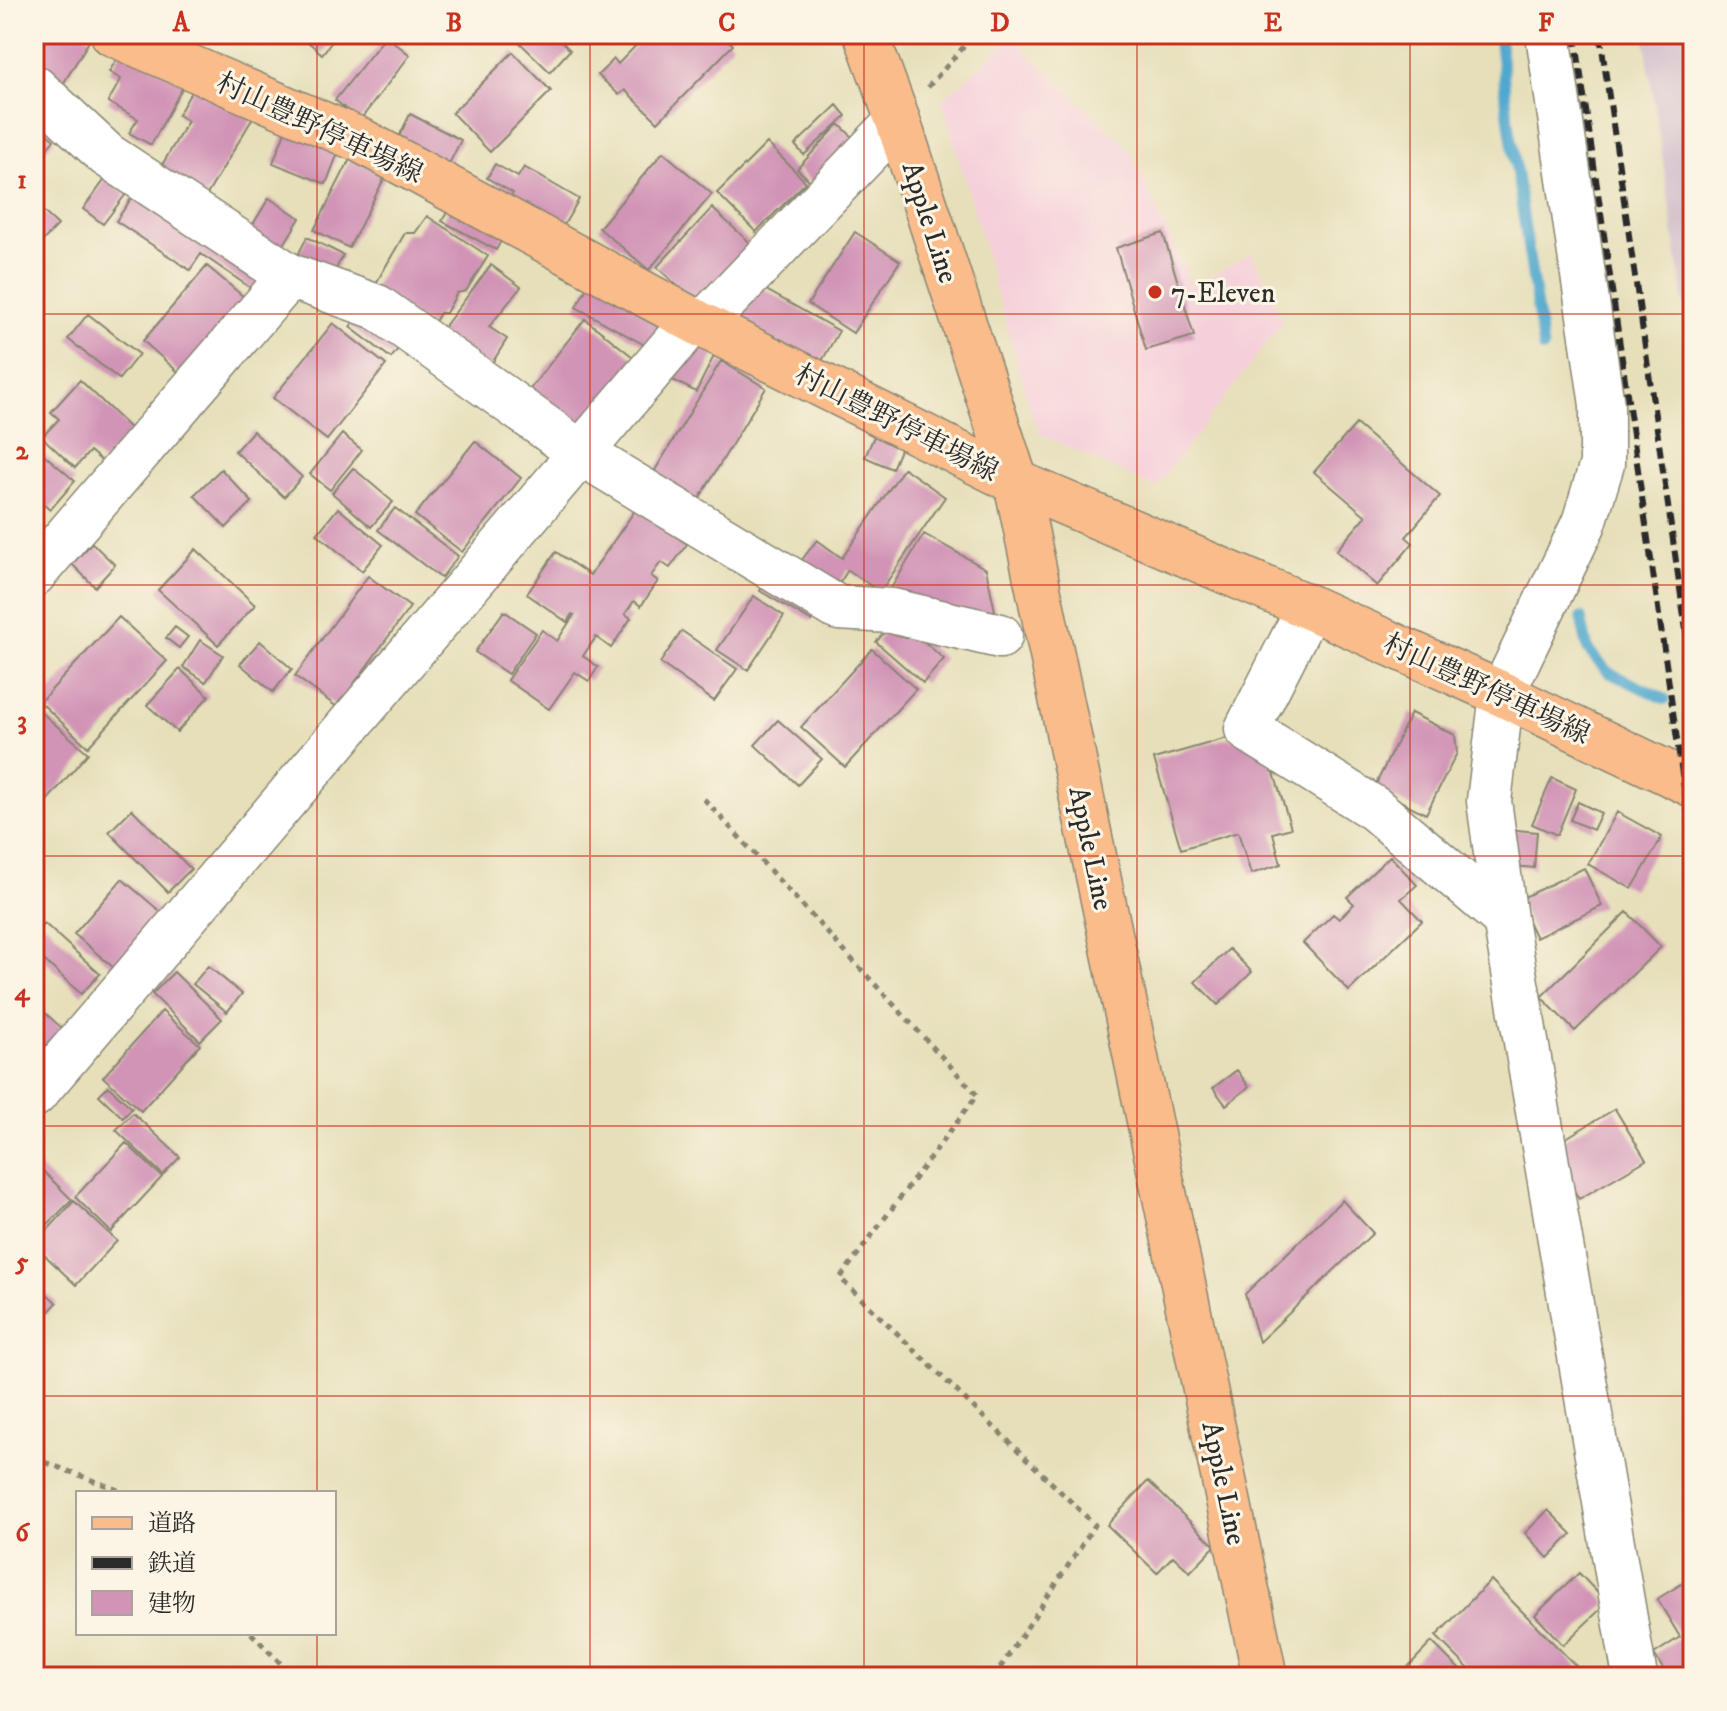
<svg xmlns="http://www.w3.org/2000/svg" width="1727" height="1711" font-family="'IM FELL DW Pica','Noto Serif JP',serif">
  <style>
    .built { fill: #f5cfda }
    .industrial { fill: #d1bdcb }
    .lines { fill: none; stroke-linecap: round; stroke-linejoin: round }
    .stream { stroke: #51a8ce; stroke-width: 11 }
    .building { fill: #d194b6 }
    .minor-casing { stroke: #888572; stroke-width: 47 }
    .major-casing { stroke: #888572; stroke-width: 47 }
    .highway-casing { stroke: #888572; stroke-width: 47 }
    .path { stroke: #888572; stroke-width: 5; stroke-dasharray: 6 6; stroke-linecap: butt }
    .minor { stroke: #fff; stroke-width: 44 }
    .major { stroke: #f9bc8a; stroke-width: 44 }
    .highway { stroke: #f9bc8a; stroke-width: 44 }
    .rail { stroke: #2b2b2b; stroke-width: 6; stroke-dasharray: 12 6; stroke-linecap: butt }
    .grid { fill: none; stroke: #c8321e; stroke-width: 2; stroke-opacity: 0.55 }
    .poi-dot { fill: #c8321e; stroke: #fcf5e5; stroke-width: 3 }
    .labels { text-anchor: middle; stroke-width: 6; stroke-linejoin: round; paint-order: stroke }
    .street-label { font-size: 28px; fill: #2b2b2b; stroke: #fcf5e5 }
    .poi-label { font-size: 28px; fill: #2b2b2b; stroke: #fcf5e5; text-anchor: start }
    .neatline { fill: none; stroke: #c8321e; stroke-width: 3 }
    .grid-label { font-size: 26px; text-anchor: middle; font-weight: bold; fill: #c8321e }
  </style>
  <rect width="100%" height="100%" fill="#fcf5e5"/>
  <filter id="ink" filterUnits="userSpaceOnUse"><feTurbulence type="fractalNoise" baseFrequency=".0125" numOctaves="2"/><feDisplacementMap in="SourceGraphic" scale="16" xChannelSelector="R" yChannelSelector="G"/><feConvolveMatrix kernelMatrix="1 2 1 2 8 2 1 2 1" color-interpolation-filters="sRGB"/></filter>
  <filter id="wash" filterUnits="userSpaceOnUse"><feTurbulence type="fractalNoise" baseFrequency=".006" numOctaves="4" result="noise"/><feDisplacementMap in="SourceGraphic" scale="32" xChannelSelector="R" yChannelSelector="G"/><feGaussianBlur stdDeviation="1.8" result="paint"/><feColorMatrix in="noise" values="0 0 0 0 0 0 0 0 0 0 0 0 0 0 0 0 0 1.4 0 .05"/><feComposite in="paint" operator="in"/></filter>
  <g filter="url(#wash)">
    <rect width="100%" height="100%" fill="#e6dfba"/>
    <path class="built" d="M1012,38L1129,149L1192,286L1252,253L1283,322L1155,488L1042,435L1033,419L942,100Z"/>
    <path class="industrial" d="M1644,34H1693V363Z"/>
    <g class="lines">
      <path class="stream" d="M1499,34L1507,109L1543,348
        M1581,618L1588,650L1608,672L1665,699"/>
    </g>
    <g id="blocks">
      <path class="building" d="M40,34H84L91,38L60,89L34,73V43Z
        M299,34H338L322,54Z
        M520,34H554L570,50L550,72L516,39Z
        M647,34H732L727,39L733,45L658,122L625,90L619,95L598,75L614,59L618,64Z
        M386,36L410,55L360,120L335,100Z
        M123,48L185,83L151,145L129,133L138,119L108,102L121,79L109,72Z
        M513,52L551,91L490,152L452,113Z
        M197,82L254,116L205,198L159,170L188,121L178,115Z
        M34,102L50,115L40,128L54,140L34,165Z
        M837,105L846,116L804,155L795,145Z
        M410,114L461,140L446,170L395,145Z
        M839,124L861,145L819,189L797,169Z
        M286,129L339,150L326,184L273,163Z
        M767,143L806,182L756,232L717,193Z
        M663,152L712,194L649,270L599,228Z
        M351,157L386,175L349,248L314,230Z
        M495,164L518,177L524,167L579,199L561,230L508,200L513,193L487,178Z
        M106,178L126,194L103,224L83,209Z
        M135,193L266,280L258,293L201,254L190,270L116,221Z
        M269,198L300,218L280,251L249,231Z
        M453,202L507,230L496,250L442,221Z
        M34,203L58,225L34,250Z
        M712,208L758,250L703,310L657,267Z
        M427,216L488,256L466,291L457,293L446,313H440L432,327L371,292L405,233H415Z
        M855,232L900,261L853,333L808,304Z
        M1163,233L1194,336L1146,350L1116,248Z
        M307,237L343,255L330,281L294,263Z
        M491,265L521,287L489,327L507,339L487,371L436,338Z
        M207,266L250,302L185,378L143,341Z
        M593,277L667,317L650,348L576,307Z
        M750,281L839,331L818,368L729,319Z
        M362,310L404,341L391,358L350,327Z
        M88,314L139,354L119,379L68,339Z
        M585,319L638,361L579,436L526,394Z
        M333,323L386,365L327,440L273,398Z
        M689,340L715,354L696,392L669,378Z
        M721,361L766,388L696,504L651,477Z
        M80,380L132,430L103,462L90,451L75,468L42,437L59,419L51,412Z
        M1356,424L1440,496L1406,537L1413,543L1377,586L1336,551L1366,516L1314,472Z
        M253,431L302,477L284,497L235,451Z
        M342,434L362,450L330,490L310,474Z
        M875,434L902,445L892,469L865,457Z
        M475,441L521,478L462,552L415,515Z
        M34,446L75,481L50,510L34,496Z
        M353,468L393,502L371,527L332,493Z
        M904,468L945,497L880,592L848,570L837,587L801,561L817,540L842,558Z
        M221,469L252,502L226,528L194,495Z
        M338,508L383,545L362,571L317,534Z
        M395,508L458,556L441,578L378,530Z
        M636,509L687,544L670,568L661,562L651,576L658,581L641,606L634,601L625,614L631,618L611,648L596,637L583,656L598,667L589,681L575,672L549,709L507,680L542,630L557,641L574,615L572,614L567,622L527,594L556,552L590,575Z
        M924,534L986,569L997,620L882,603Z
        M92,543L115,565L95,587L72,564Z
        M196,549L255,605L218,645L158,590Z
        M770,573L821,603L811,621L760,591Z
        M368,576L410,607L337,707L295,676Z
        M754,596L784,616L748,670L717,650Z
        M504,611L536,633L508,674L475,652Z
        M119,617L167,661L88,747L40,702Z
        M897,618L944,659L923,683L876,642Z
        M175,627L188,637L179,648L166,638Z
        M682,631L737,669L714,701L660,663Z
        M200,640L223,655L206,682L183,667Z
        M260,641L292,669L273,692L240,664Z
        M872,649L916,689L845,767L801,727Z
        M180,669L209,696L177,732L147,705Z
        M34,706L88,753L34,816Z
        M1411,713L1455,735L1457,753L1426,814L1374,788Z
        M778,720L822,759L798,785L755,745Z
        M1227,738L1235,739L1269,757L1291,828L1273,833L1281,864L1251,874L1238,832L1181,849L1154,759Z
        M1552,778L1576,789L1557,835L1532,824Z
        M1578,802L1601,813L1593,830L1570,820Z
        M132,809L191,869L168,892L109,832Z
        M1617,812L1662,837L1632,889L1588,864Z
        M1507,829L1537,832L1534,868L1504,865Z
        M1390,856L1417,885L1401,899L1422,921L1349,991L1303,943L1333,914L1339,919L1354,904L1347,897Z
        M1584,868L1602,906L1536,938L1518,900Z
        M122,879L168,918L120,973L74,934Z
        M1627,912L1661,947L1575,1031L1541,997Z
        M44,923L100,974L81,994L34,951V935Z
        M1229,949L1252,972L1218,1005L1195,982Z
        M208,966L242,994L227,1012L193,984Z
        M174,972L222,1019L200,1041L152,994Z
        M34,1003L64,1030L34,1064Z
        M162,1011L200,1045L141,1111L103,1077Z
        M1237,1070L1249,1087L1226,1105L1213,1088Z
        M108,1086L132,1108L123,1118L99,1095Z
        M1615,1109L1646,1160L1579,1199L1549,1148Z
        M133,1113L180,1157L163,1175L116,1130Z
        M126,1143L162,1177L111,1232L75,1197Z
        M34,1162L72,1200L34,1238Z
        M1342,1200L1373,1233L1259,1342L1245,1294Z
        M74,1201L117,1241L76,1285L34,1245Z
        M34,1282L57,1303L34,1327Z
        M1148,1481L1215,1546L1190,1572L1173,1556L1157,1573L1107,1525Z
        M1548,1510L1572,1534L1548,1558L1525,1533Z
        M1579,1573L1607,1603L1563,1645L1535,1615Z
        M1693,1577V1677H1668L1654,1654L1680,1637L1657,1599Z
        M1491,1580L1578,1668L1569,1677H1477L1436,1636Z
        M1432,1642L1467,1677H1398Z"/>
    </g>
  </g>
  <g filter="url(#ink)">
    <use href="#blocks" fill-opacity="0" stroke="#888572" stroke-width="2"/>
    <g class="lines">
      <defs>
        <path id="minor" d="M1548,34L1602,405V464L1584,523L1502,694L1489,801L1505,919L1635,1677
          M34,87L107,155L290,276L377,307L581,453L838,608L892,611L1000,636
          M702,325L898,121
          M34,574L290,276
          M1309,607L1247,729L1375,809L1505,919
          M34,1095L694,320"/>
        <path id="major" d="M113,34L360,140L702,325L1016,482L1309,607L1502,694L1693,785"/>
        <path id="highway" d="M866,34L898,121L1016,482L1265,1677"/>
      </defs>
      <use href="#minor" class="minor-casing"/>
      <use href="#major" class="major-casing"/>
      <use href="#highway" class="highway-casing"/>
      <path class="path" d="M928,87L975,34
        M704,799L977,1095L840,1278L1095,1525L994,1677
        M34,1458L126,1493
        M251,1633L294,1677"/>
      <use href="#minor" class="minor"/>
      <use href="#major" class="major"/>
      <use href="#highway" class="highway"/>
      <path class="rail" d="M1575,34L1693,850
        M1600,34L1693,679"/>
    </g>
  </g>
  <path class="grid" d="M317,34V1493M590,34V1677M864,34V1677M1137,34V1677M1410,34V1677M34,314H1693M34,585H1693M34,856H1693M34,1126H1693M34,1396H1693M317,1633V1677"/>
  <circle class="poi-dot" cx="1155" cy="292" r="8"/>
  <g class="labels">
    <g class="street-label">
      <text transform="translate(320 127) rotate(25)" y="10">村山豊野停車場線</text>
      <text transform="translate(931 222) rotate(72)" y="10">Apple Line</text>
      <text transform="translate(897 422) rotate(27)" y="10">村山豊野停車場線</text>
      <text transform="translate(1487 688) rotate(25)" y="10">村山豊野停車場線</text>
      <text transform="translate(1092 848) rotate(78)" y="10">Apple Line</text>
      <text transform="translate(1225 1483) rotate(78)" y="10">Apple Line</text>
    </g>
    <g class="poi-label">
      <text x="1171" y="302">7-Eleven</text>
    </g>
  </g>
  <rect width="1727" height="1711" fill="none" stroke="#fcf5e5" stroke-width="88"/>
  <rect x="76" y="1491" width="260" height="144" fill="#fcf5e5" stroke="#a8a49b" stroke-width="2"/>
  <rect x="92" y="1517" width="40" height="12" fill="#f9bc8a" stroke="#a8a49b" stroke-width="2"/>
  <text x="148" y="1531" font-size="24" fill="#2b2b2b">道路</text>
  <rect x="92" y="1557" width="40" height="12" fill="#2b2b2b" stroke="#a8a49b" stroke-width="2"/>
  <text x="148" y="1571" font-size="24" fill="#2b2b2b">鉄道</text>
  <rect x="92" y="1591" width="40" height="24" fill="#d194b6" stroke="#a8a49b" stroke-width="2"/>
  <text x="148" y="1611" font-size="24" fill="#2b2b2b">建物</text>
  <rect x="44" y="44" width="1639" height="1623" class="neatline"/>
  <g class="grid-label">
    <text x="181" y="31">A</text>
    <text x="454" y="31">B</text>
    <text x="727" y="31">C</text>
    <text x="1000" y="31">D</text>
    <text x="1273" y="31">E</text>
    <text x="1546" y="31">F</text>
    <text x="22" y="188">1</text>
    <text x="22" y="459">2</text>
    <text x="22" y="729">3</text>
    <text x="22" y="1000">4</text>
    <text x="22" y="1270">5</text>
    <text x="22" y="1541">6</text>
  </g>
</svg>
